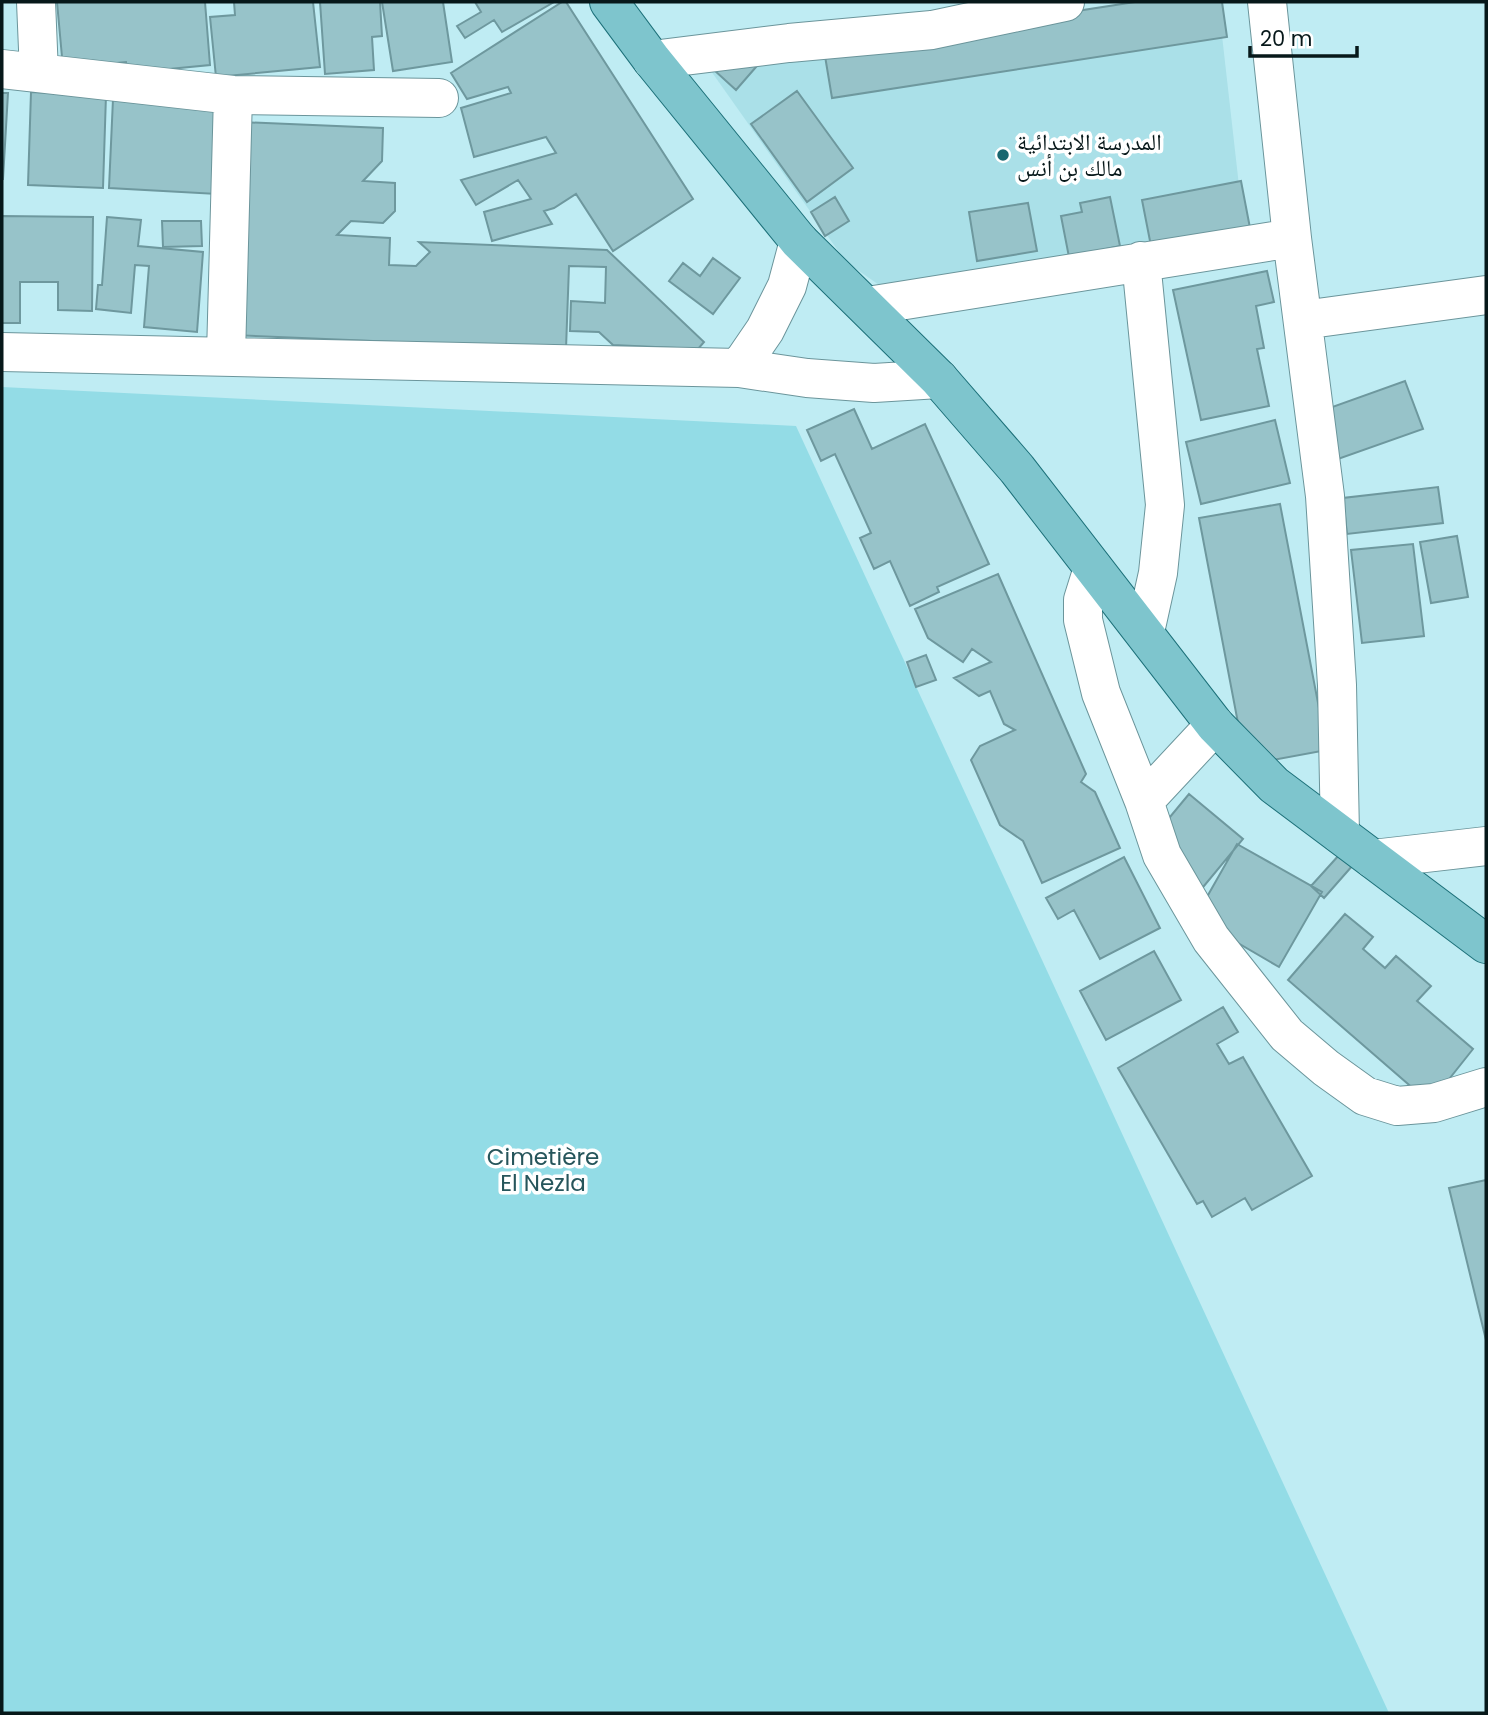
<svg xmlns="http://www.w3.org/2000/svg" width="1488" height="1715" font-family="Poppins,'Noto Naskh Arabic',sans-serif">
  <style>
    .built { fill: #aae0e8 }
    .green { fill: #93dce6 }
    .building { fill: #97c3c9; stroke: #6e989e; stroke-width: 2 }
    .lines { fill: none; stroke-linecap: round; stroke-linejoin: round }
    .minor-casing { stroke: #6b959b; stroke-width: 40 }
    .major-casing { stroke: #1c7079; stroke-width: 40 }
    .minor { stroke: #fff; stroke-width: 38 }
    .major { stroke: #7ec5cd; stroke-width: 38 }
    .poi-dot { fill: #19666f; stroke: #fff; stroke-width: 2.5 }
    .labels { text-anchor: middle; stroke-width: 7; stroke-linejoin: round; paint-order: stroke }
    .poi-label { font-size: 23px; fill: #07181a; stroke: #fff; text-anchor: start }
    .park-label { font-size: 23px; fill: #26555b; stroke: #fff }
  </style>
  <rect width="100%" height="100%" fill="#bfecf3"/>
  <path class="built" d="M1219,9L1245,239L885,289L846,262L711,71Z"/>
  <path class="green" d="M2,387L796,426L1389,1713H2Z"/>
  <path class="building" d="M57,2H205L210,65L128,73L126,62L63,68Z
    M234,2H313L320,67L216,77L210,17L235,15Z
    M320,2H380L382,36L372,37L374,70L325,74Z
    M382,2H443L452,62L393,71Z
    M475,2H554L502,32L494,20L465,38L457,26L481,12Z
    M562,2H566L693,199L613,251L576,194L554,208L544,211L552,224L492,241L484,212L531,199L518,180L476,205L461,180L556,153L546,137L474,157L461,108L511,93L508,87L467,99L451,73Z
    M1135,2H1222L1227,37L832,98L824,50Z
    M735,47L756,67L736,90L714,70Z
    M797,91L853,168L807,202L751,124Z
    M31,92L106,95L103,188L28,185Z
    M2,93H8L3,179H2Z
    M113,99L221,104L217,194L109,188Z
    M240,122L383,128L382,161L363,181L395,183V211L383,223L351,221L337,235L390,238L389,265L416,266L430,252L419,242L607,250L704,342L698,349L613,345L599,332L570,331L571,301L605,303L606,267L569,266L566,349L231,335Z
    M1241,181L1250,228L1151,246L1142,200Z
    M835,197L849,221L825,236L811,212Z
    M1110,197L1120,246L1069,257L1061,216L1082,212L1080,203Z
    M1028,203L1037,251L977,261L969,212Z
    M2,216L93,217L92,311L58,310V282H20V323H2Z
    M107,217L141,220L138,246L203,252L197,332L144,327L149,266L135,265L131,313L96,309L98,285H102Z
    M162,221H201L202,246L163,247Z
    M713,258L740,278L713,314L669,281L683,263L700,276Z
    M1267,271L1274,302L1256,306L1264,348L1257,349L1269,406L1201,420L1173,290Z
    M1405,381L1423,429L1338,459L1321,411Z
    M854,409L872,449L925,424L989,564L937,587L939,592L910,606L890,561L874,569L860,538L871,533L835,454L821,461L807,430Z
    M1275,420L1290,483L1201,504L1186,442Z
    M1438,487L1443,523L1347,534L1343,498Z
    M1280,504L1327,750L1246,765L1199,518Z
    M1457,536L1468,597L1431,603L1420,542Z
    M1413,544L1424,636L1362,643L1351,550Z
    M998,574L1086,774L1081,782L1095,792L1120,848L1042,883L1023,841L1000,825L971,760L980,746L1015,730L1004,724L990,691L979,696L954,678L991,662L972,649L963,662L928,638L915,609Z
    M926,655L936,680L916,687L907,662Z
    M1189,794L1243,839L1199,892L1145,847Z
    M1237,844L1322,892L1279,967L1195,918Z
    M1340,854L1353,865L1324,898L1311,886Z
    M1124,857L1160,928L1100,959L1074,910L1058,919L1046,898Z
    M1345,914L1373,937L1363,949L1385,968L1396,956L1431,986L1417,1001L1473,1049L1430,1103L1288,980Z
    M1154,951L1181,1000L1106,1040L1080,991Z
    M1223,1007L1238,1032L1217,1044L1229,1064L1243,1057L1312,1176L1252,1210L1245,1198L1212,1217L1203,1201L1197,1204L1118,1068Z
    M1486,1180V1340L1449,1188Z"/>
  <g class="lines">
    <defs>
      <path id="minor" d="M36,2L39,73
        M1267,2L1292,238L1325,496L1337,685L1340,834
        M652,60L789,43L932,30L1065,2
        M2,69L233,95L439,98
        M1141,261L1165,505L1158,573L1145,632
        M868,306L1292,238
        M1303,320L1486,295
        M2,352L739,368L807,378L874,383L939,379
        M226,355L233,95
        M739,368L765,330L787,286L799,241
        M1093,568L1083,600V620L1101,693L1144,801
        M1215,725L1144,801L1162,855L1211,939L1287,1035L1326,1068L1365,1096L1397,1106L1434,1103L1486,1087
        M1373,859L1486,846"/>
      <path id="major" d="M609,2L652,60L799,241L939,379L1017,469L1215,725L1274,785L1486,944"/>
    </defs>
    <use href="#minor" class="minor-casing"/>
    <use href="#major" class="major-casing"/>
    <use href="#minor" class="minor"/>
    <use href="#major" class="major"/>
  </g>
  <circle class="poi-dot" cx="1003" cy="155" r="7"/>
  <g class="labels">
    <g class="poi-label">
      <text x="1017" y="150">المدرسة الابتدائية<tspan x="1017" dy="26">مالك بن أنس</tspan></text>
    </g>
    <g class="park-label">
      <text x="543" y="1165">Cimetière<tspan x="543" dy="26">El Nezla</tspan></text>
    </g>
  </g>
  <rect width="1488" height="1715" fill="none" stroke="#07181a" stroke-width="7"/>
  <path d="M1250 46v10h107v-10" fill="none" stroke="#07181a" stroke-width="3.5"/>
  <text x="1260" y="46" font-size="21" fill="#07181a" stroke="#ffffff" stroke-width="5" paint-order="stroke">20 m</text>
</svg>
